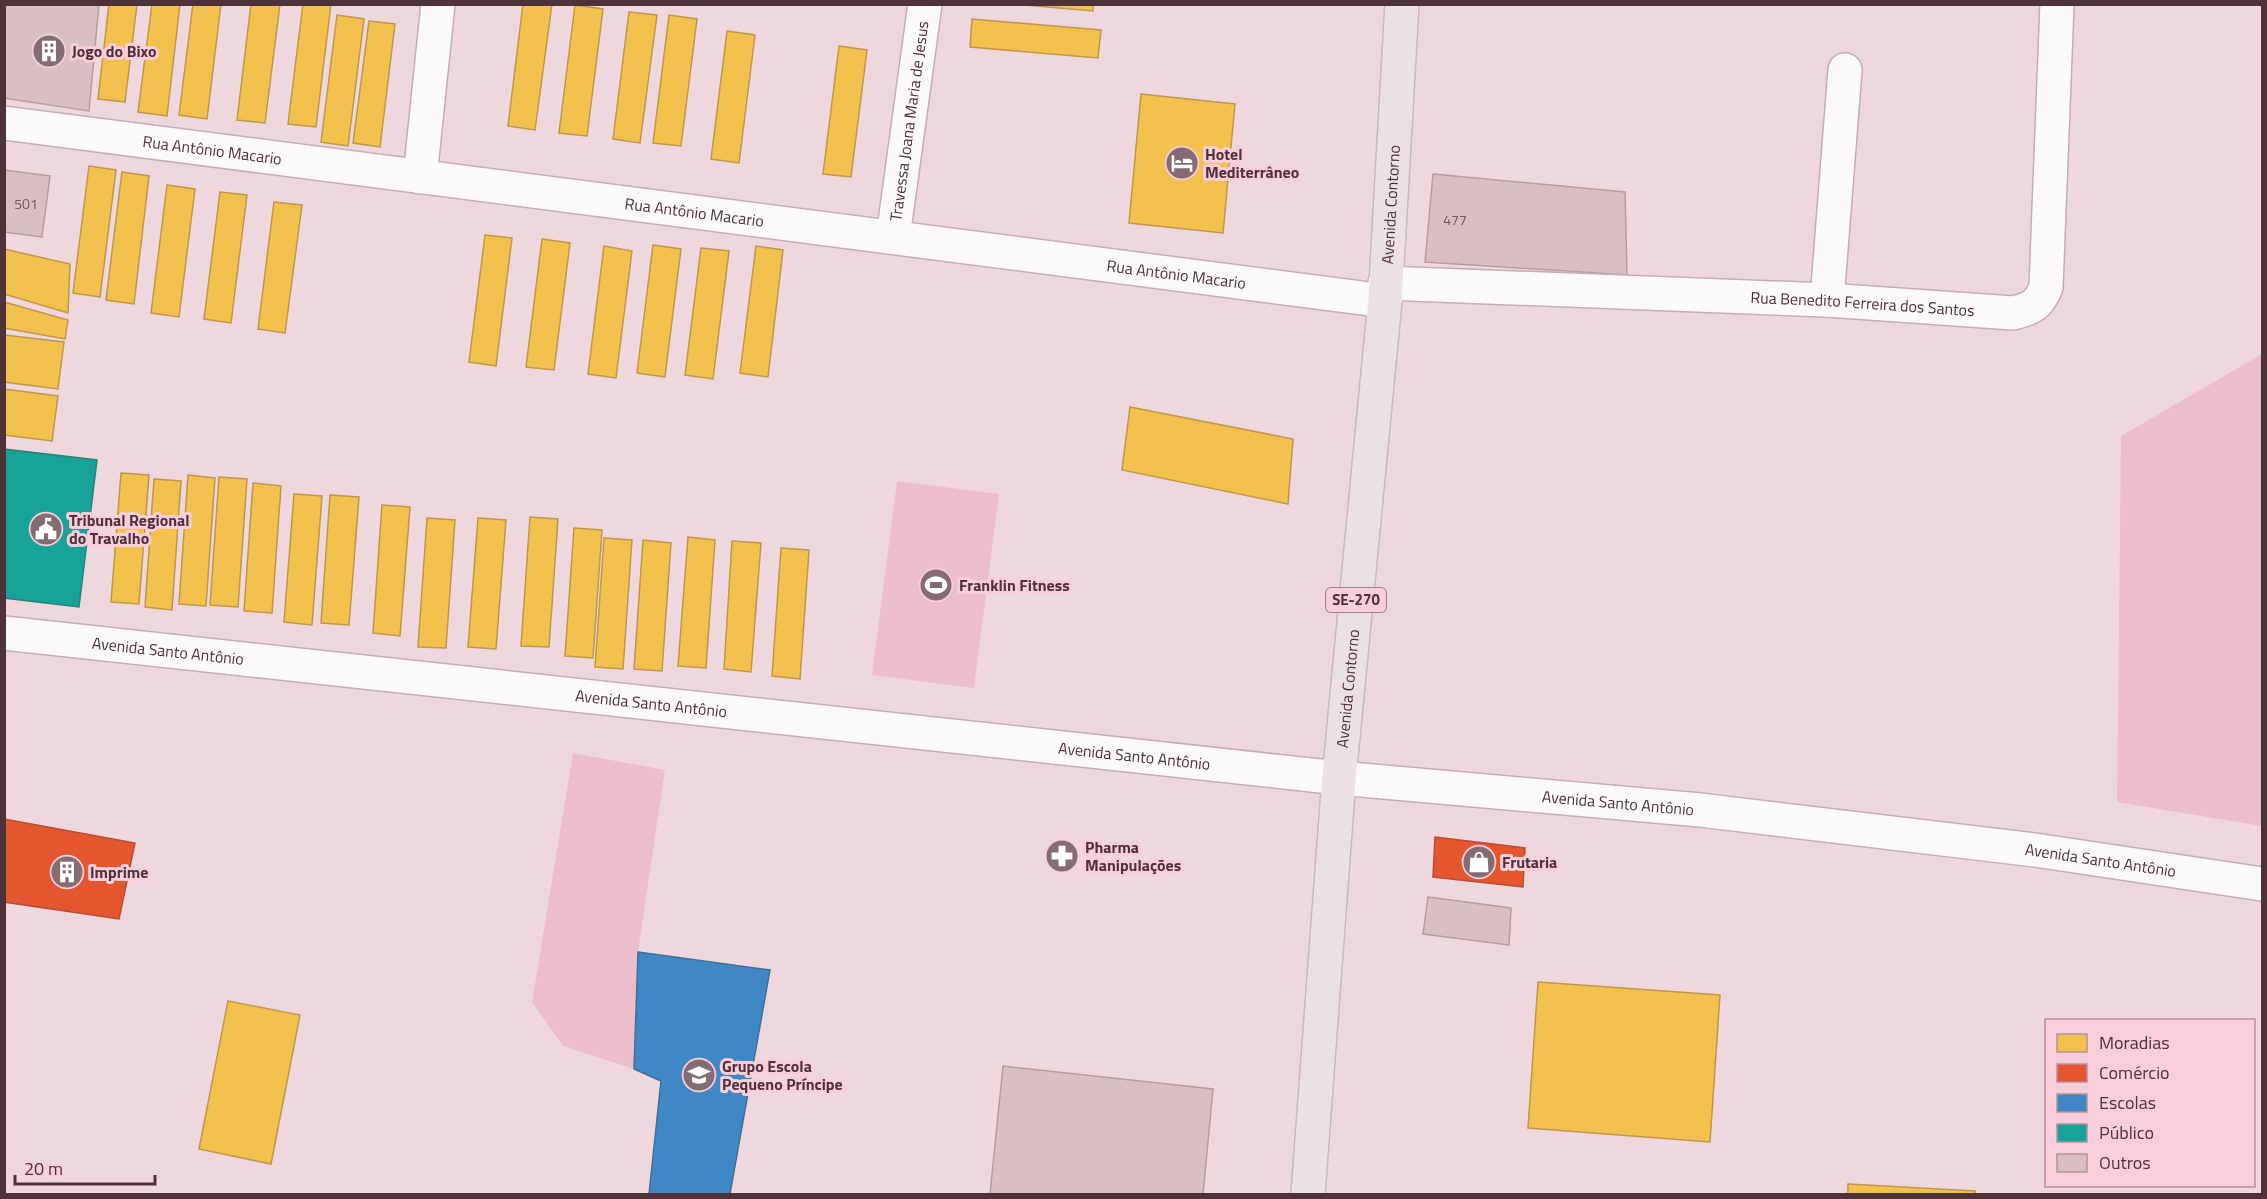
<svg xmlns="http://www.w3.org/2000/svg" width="2267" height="1199" font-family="'Titillium Web',sans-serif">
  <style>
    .green { fill: #ecbecc }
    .homes { fill: #f2c14e; stroke: #c09648; stroke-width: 1.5 }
    .shops { fill: #e4572e; stroke: #b74c32; stroke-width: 1.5 }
    .schools { fill: #3f88c5; stroke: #436e9b; stroke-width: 1.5 }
    .public { fill: #17a398; stroke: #27817c; stroke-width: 1.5 }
    .building { fill: #d8bfc2; stroke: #b49ea1; stroke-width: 1.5 }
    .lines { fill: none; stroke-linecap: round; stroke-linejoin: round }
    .minor-casing { stroke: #c4adb4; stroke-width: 36 }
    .primary-casing { stroke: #c7b9bd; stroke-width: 36 }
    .minor { stroke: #fcf9fa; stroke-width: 33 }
    .primary { stroke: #ebe0e3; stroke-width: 33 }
    .labels { text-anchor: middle; stroke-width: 6; stroke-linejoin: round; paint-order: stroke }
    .number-label { font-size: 14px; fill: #70555c }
    .shield { fill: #f8cedb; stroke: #80616a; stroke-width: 1.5 }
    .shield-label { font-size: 15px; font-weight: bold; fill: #4d323a }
    .poi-label { font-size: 16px; font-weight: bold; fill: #4d323a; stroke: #f8cedb; text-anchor: start }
    .street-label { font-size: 16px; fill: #4d323a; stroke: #f8cedb }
  </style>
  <rect width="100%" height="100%" fill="#eed8de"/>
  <path class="green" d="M2262,354V826L2117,802L2121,436Z
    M897,481L999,494L974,688L872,675Z
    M573,753L665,770L638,952L634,1069L563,1046L532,1002Z"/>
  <path class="homes" d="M109,4H137L125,102L98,99Z
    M152,4H180L167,116L138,112Z
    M193,4H221L207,119L179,115Z
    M251,4H280L265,123L237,120Z
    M303,4H331L316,127L288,124Z
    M523,4H552L535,130L508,126Z
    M1014,4H1093V11Z
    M575,5L603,9L587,136L559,133Z
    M629,12L657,15L640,143L613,139Z
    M337,15L364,19L348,146L321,142Z
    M669,15L697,19L681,146L653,143Z
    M972,19L1101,30L1098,58L970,47Z
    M369,21L395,24L380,147L353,143Z
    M727,31L755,35L739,163L711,159Z
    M839,46L867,50L851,177L823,174Z
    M1141,94L1235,104L1223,233L1129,223Z
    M89,166L116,170L100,297L73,293Z
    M122,172L149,176L134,304L106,300Z
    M167,185L195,189L179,317L151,313Z
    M220,192L247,195L231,323L204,319Z
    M274,202L302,205L285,333L258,329Z
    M485,235L512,238L496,366L469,362Z
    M542,239L570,243L554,370L526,367Z
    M653,245L681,249L665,377L637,373Z
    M604,246L632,251L616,378L588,374Z
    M756,246L783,250L768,377L740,373Z
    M701,248L729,251L713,379L685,375Z
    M4,249L70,264L68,313L4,294Z
    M4,302L68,320L65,339L4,328Z
    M4,335L64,342L58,389L4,382Z
    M4,389L58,396L52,441L4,435Z
    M1130,407L1293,439L1288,504L1122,470Z
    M121,473L149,475L139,604L111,602Z
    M188,475L215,478L206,606L179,604Z
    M219,477L247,479L238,607L210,605Z
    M154,479L181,481L172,610L145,607Z
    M253,483L281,486L272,613L244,611Z
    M294,494L322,496L312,625L284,622Z
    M330,495L359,497L349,625L321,623Z
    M382,505L410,507L400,636L373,633Z
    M530,517L558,519L549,647L521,646Z
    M427,518L455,520L446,648L418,647Z
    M478,518L506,520L496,649L468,647Z
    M574,528L602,530L593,658L565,656Z
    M688,537L715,540L706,668L678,666Z
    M604,538L632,540L623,669L595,667Z
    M643,540L671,543L662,671L634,669Z
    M732,541L761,543L751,672L724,669Z
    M781,548L809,550L800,679L772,676Z
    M1538,982L1720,995L1710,1142L1528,1128Z
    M228,1001L300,1015L271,1164L199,1149Z
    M1848,1184L1975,1191V1194H1848Z"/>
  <path class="shops" d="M4,819L135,843L119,919L4,902Z
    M1435,837L1525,848L1523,887L1433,877Z"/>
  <path class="schools" d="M638,952L770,970L730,1194H649L661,1081L634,1069Z"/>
  <path class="public" d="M4,449L97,460L79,607L4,598Z"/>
  <path class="building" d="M4,4H99L89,111L4,98Z
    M4,170L50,176L42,237L4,232Z
    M1433,174L1625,192L1627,275L1425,262Z
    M1428,897L1511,908L1509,945L1423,934Z
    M1003,1066L1213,1089L1203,1194H990Z"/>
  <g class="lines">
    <defs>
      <g id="minor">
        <path id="s1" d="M4,123L1385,301"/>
        <path d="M420,177L438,4"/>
        <path id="s2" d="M893,237L925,4"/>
        <path id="s3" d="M1385,283L1827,300L2013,313C2031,309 2039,305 2046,287L2057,4"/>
        <path d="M1827,300L1845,70"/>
        <path id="s4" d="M4,633L1339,778L1700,810L2035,850L2262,884"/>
      </g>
      <g id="primary">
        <path id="s5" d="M1308,1194L1339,778L1385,301L1402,4"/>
      </g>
    </defs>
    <use href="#minor" class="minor-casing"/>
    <use href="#primary" class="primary-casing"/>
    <use href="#minor" class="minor"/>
    <use href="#primary" class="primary"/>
  </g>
  <defs>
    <symbol id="building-disc" viewBox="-11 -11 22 22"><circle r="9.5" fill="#856c73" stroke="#f8cedb"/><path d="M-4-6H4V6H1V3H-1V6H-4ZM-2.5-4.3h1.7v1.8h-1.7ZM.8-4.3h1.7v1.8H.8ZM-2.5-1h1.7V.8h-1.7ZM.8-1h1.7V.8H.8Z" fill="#fff"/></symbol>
    <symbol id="hotel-disc" viewBox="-11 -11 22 22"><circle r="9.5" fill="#856c73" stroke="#f8cedb"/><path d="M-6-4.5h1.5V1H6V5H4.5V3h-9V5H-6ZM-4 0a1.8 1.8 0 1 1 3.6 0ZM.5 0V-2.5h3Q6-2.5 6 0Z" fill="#fff"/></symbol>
    <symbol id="civic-disc" viewBox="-11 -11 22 22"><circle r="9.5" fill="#856c73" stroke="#f8cedb"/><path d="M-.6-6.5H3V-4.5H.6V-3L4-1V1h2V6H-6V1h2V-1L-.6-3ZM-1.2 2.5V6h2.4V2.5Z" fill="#fff"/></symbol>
    <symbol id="stadium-disc" viewBox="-11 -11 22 22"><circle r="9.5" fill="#856c73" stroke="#f8cedb"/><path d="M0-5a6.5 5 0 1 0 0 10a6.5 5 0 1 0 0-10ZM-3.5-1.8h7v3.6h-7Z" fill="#fff"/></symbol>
    <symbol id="pharmacy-disc" viewBox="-11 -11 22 22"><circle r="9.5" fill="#856c73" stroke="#f8cedb"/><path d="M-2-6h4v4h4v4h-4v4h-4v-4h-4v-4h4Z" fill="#fff"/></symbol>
    <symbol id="shop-disc" viewBox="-11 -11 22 22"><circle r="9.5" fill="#856c73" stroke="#f8cedb"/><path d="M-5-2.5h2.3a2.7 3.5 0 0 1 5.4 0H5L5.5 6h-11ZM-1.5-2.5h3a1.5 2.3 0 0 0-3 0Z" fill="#fff"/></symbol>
    <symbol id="school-disc" viewBox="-11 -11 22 22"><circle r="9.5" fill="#856c73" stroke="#f8cedb"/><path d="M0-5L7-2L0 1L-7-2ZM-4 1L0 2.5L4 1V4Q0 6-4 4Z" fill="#fff"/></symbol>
  </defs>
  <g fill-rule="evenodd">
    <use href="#building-disc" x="30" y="32" width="38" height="38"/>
    <use href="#hotel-disc" x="1163" y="144" width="38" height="38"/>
    <use href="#civic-disc" x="27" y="510" width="38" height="38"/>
    <use href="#stadium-disc" x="917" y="566" width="38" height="38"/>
    <use href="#pharmacy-disc" x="1043" y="837" width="38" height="38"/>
    <use href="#shop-disc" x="1460" y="843" width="38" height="38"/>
    <use href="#building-disc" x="48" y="853" width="38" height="38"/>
    <use href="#school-disc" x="680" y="1056" width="38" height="38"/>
  </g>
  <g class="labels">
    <g class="number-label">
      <text x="26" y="209">501</text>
      <text x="1455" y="225">477</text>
    </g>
    <rect class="shield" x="1326" y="588" width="60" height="24" rx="4.5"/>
    <g class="shield-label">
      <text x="1356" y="605">SE-270</text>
    </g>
    <g class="poi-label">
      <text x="72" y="57">Jogo do Bixo</text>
      <text x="1205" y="160">Hotel<tspan x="1205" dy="18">Mediterrâneo</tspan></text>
      <text x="69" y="526">Tribunal Regional<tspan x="69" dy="18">do Travalho</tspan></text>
      <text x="959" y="591">Franklin Fitness</text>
      <text x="1085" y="853">Pharma<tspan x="1085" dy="18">Manipulações</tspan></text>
      <text x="1502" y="868">Frutaria</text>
      <text x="90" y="878">Imprime</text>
      <text x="722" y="1072">Grupo Escola<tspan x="722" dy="18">Pequeno Príncipe</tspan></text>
    </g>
    <g class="street-label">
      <text dy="6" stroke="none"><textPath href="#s2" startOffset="117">Travessa Joana Maria de Jesus</textPath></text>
      <text dy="6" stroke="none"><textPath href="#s1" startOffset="210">Rua Antônio Macario</textPath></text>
      <text dy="6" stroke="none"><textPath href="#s5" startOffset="993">Avenida Contorno</textPath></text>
      <text dy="6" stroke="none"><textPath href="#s1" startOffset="696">Rua Antônio Macario</textPath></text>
      <text dy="6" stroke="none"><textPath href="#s1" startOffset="1182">Rua Antônio Macario</textPath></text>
      <text dy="6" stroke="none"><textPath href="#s3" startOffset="478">Rua Benedito Ferreira dos Santos</textPath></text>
      <text dy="6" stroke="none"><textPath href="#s4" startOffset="165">Avenida Santo Antônio</textPath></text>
      <text dy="6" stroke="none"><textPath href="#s5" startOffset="507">Avenida Contorno</textPath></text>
      <text dy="6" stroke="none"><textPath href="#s4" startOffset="651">Avenida Santo Antônio</textPath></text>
      <text dy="6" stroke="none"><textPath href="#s4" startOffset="1137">Avenida Santo Antônio</textPath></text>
      <text dy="6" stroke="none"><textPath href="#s4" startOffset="1623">Avenida Santo Antônio</textPath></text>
      <text dy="6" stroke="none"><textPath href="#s4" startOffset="2109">Avenida Santo Antônio</textPath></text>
    </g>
  </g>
  <rect width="2267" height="1199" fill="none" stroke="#4d323a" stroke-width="12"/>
  <rect x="2045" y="1019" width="210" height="168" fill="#f8cedb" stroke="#b4909b" stroke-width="1.5"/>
  <rect x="2057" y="1034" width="30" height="18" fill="#f2c14e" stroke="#b4909b" stroke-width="1.5"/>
  <text x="2099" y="1049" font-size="18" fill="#4d323a">Moradias</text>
  <rect x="2057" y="1064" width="30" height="18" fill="#e4572e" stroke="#b4909b" stroke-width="1.5"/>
  <text x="2099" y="1079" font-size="18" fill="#4d323a">Comércio</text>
  <rect x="2057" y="1094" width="30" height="18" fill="#3f88c5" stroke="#b4909b" stroke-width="1.5"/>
  <text x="2099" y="1109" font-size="18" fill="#4d323a">Escolas</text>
  <rect x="2057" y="1124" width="30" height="18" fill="#17a398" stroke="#b4909b" stroke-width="1.5"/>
  <text x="2099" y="1139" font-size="18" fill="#4d323a">Público</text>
  <rect x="2057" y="1154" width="30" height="18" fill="#d8bfc2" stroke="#b4909b" stroke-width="1.5"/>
  <text x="2099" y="1169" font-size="18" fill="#4d323a">Outros</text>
  <path d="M15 1175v9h140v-9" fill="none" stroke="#4d323a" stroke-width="3"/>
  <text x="24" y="1175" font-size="18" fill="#4d323a" stroke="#f8cedb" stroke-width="4.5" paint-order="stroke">20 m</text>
</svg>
